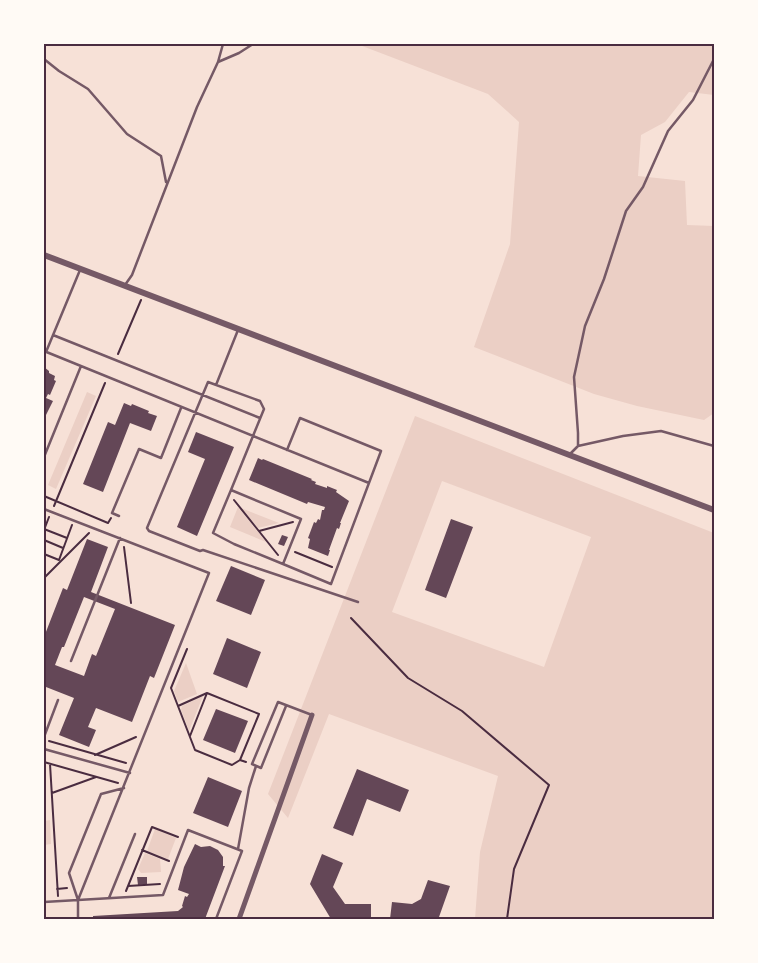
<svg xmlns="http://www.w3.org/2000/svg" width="758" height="963" font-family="'IBM Plex Sans',sans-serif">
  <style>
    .green { fill: #ebcfc5; fill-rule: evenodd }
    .building { fill: #644757; fill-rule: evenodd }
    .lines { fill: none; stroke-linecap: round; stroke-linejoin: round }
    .path { stroke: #4a2c40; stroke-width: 2 }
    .service { stroke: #755966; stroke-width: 2.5 }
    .minor { stroke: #755966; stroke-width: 5 }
    .tertiary { stroke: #755966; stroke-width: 6 }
    .neatline { fill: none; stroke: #4a2c40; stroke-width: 2 }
  </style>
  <rect width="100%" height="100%" fill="#f7e1d7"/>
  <path class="green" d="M357,44H714V95L689,92L665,122L641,135L638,176L685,181L687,225L714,226V413L704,420L637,406L594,394L474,347L510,244L519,122L488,94Z
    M87,392L96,396L56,489L48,485Z
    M415,416L714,533V919H475L480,852L498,776L329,714L288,818L268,794ZM442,481L591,537L544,667L392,612Z
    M238,507L266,542L230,527Z
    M241,508L279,523L258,528Z
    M186,663L197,694L178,702L174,691Z
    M203,696L189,731L181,710L182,706Z
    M50,820L51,844L44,845V821Z
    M155,829L176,838L168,859L147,851Z
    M145,853L160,859L161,872L141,873L138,869Z"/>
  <path class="building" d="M44,367L49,371V373L55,376L54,380L56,381L50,395L48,394L46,398L53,401L44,419Z
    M124,403L131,406L132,404L149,411L148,413L157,416L151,431L130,423L103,492L83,484L108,422L115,425Z
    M196,432L234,447L197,536L177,527L205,459L188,452Z
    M258,458L262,460L263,459L312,479L311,480L316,482L315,484L327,488V486L337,490L336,492L349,501L340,523H341L339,529L337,528L329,550H330L328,556L308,548L310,539L308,538L314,522L316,523L318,519L320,520L322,510H324L325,507L308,502L307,504L249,480Z
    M451,519L473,527L446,598L425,590Z
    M282,535L288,537L284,546L278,544Z
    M87,539L108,547L91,592L175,625L154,678L150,676L132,722L96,708L88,727L96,730L89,747L59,735L74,698L46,687L44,693V637L63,588L67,590ZM84,597L115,609L96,656L92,654L84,676L55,665L62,647H64Z
    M231,566L265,580L251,615L216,601Z
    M227,638L261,652L247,688L213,674Z
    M216,709L248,721L235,753L203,740Z
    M357,769L409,790L400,812L367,799L353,836L333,828Z
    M208,777L242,791L228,827L193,813Z
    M195,844L201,847L210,846L218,850L223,857V866H225L205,919H93V916L178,911L183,907L182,906L185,896L187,897L189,894L178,890L184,867Z
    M322,854L343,863L333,887L345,904H371V919H331L310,884Z
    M137,877H147V884L138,885Z
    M428,880L450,886L439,917L435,919H390L392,902L412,904L421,899Z"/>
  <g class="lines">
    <path class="path" d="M118,354L141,300
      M44,496L108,523L111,518
      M234,500L278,555
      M54,506L105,383
      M44,529L67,538
      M44,530L49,517
      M259,531L293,522
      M44,540L63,548
      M124,547L131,603
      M295,552L332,567
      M44,554L59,560L72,525
      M44,578L89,533
      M351,618L408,678L462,711L549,785L514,869L507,919
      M187,649L171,688L195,750L232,765L240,760
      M178,706L207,693
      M190,736L207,693L259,714L240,760L246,762
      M49,741L126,763
      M95,755L136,737
      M44,762L118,783
      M50,764L58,896
      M52,793L96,777
      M142,850L169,861
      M128,886L160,884
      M57,889L67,888
      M126,891L152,827L178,837"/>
    <path class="service" d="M44,59L59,71L88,89L127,134L161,156L166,182
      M218,62L239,53L253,44
      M125,285L132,275L197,107L218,62L223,44
      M53,335L260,418
      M44,351L369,483
      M46,352L80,270
      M216,385L238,330
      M578,446L623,436L661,431L714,446
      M287,450L300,418L381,451L331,584L283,564L301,519L231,490L264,409L260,401L208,382L147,528L149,531L200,551L203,550L358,602
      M570,454L578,446V433L574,377L585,326L604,279L626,211L643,187L668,131L693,100L714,59
      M44,457L81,366
      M231,490L213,533L234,544L283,564
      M44,509L209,573L78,900
      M119,516L112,513L139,449L161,458L181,408
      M71,661L120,538
      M286,706L261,768L252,764L278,702L312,715
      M44,737L58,700
      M44,749L130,773
      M238,849L249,788L256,766
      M109,898L135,834
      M44,902L163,895L188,830L242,851L216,919
      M78,919V900L69,873L101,794L124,788"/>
    <path class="minor" d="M239,919L312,715"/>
    <path class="tertiary" d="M44,255L714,510"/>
  </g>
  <rect width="758" height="963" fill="none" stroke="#fffaf5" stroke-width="90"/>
  <rect x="45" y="45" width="668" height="873" class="neatline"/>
</svg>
